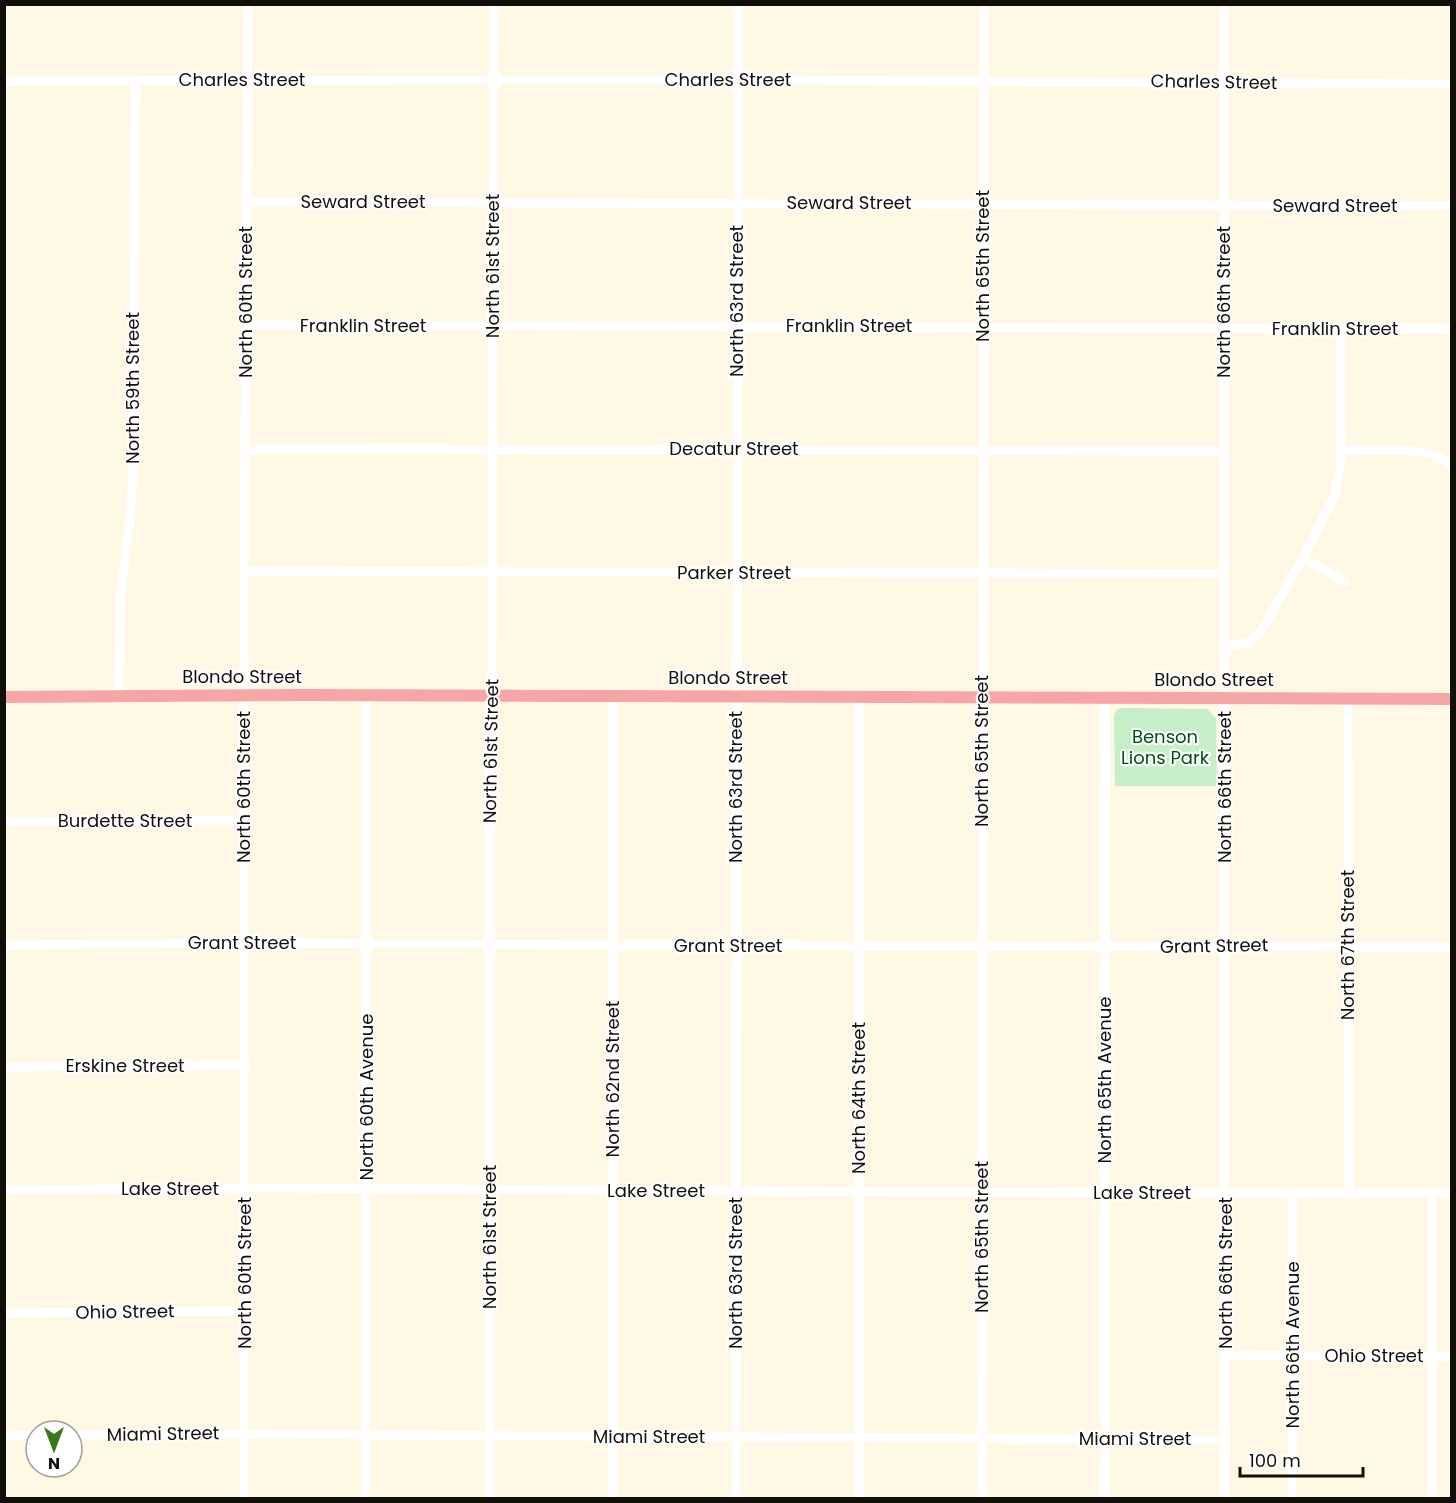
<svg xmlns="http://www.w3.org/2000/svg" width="1456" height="1503" font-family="Poppins,sans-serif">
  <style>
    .green { fill: #c6eec7 }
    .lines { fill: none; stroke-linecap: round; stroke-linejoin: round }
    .minor { stroke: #fff; stroke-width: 9 }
    .major { stroke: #f6a6a5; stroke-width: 12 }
    .labels { text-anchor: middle; stroke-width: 4.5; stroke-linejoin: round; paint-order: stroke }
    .street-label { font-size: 18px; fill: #110f09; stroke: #fff }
    .park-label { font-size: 18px; fill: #004f12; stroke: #fff }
  </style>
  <rect width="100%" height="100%" fill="#fff8e5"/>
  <path class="green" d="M1121,708L1207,709L1216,718L1217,786H1115L1114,715L1117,709Z"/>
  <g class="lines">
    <path class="minor" d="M1224,4L1225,1498
      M4,81C487,78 969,80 1452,84
      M247,202L1452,206
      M246,325L1452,329
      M245,449L1224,451
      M1341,450C1371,451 1432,443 1452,467
      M1303,558L1346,582
      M244,571L1224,574
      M1225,646L1248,643L1260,633L1303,558L1335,495L1341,462V329
      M118,696L121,593L130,515L133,478L135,80
      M859,697V1498
      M1105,698V1498
      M1348,698L1349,1192
      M4,822L245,820
      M4,945L245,943L613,945L1452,947
      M4,1067L245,1065
      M4,1190L245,1188L1105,1193H1452
      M4,1313L245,1311
      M1225,1355L1452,1357
      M72,1435L234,1434L1225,1440
      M4,1436L36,1435
      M244,1498V578L248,4
      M366,1498V695
      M490,1498V705L492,685L494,4
      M613,1498V696
      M736,1498L738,4
      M982,1498L984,4
      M1292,1498L1293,1192
      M1432,1498V1193"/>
    <path class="major" d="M4,697L306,695L1452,699"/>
  </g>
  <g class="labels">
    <g class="street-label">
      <text x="242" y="86">Charles Street</text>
      <text x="728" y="86">Charles Street</text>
      <text transform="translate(1214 82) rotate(1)" y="6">Charles Street</text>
      <text x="363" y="208">Seward Street</text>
      <text x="849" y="209">Seward Street</text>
      <text x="1335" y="212">Seward Street</text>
      <text transform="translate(493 266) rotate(-90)" y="6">North 61st Street</text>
      <text transform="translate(983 266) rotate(-90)" y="6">North 65th Street</text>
      <text transform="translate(737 301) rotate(-90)" y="6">North 63rd Street</text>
      <text transform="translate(246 302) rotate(-90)" y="6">North 60th Street</text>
      <text transform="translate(1224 302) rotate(-90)" y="6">North 66th Street</text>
      <text x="363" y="332">Franklin Street</text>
      <text x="849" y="332">Franklin Street</text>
      <text x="1335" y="335">Franklin Street</text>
      <text transform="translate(133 388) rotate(-90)" y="6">North 59th Street</text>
      <text x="734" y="455">Decatur Street</text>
      <text x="734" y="579">Parker Street</text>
      <text x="242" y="683">Blondo Street</text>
      <text x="728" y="684">Blondo Street</text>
      <text x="1214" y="686">Blondo Street</text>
      <text transform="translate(491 751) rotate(-89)" y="6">North 61st Street</text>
      <text transform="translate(982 751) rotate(-90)" y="6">North 65th Street</text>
      <text transform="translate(244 787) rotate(-90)" y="6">North 60th Street</text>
      <text transform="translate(736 787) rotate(-90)" y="6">North 63rd Street</text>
      <text transform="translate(1225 787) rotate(-90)" y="6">North 66th Street</text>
      <text x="125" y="827">Burdette Street</text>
      <text x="242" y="949">Grant Street</text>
      <text transform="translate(1348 945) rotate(-90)" y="6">North 67th Street</text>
      <text x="728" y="952">Grant Street</text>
      <text transform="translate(1214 946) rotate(-1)" y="6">Grant Street</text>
      <text x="125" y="1072">Erskine Street</text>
      <text transform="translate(613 1079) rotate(-90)" y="6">North 62nd Street</text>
      <text transform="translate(1105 1080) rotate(-90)" y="6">North 65th Avenue</text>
      <text transform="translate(367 1097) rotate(-90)" y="6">North 60th Avenue</text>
      <text transform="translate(859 1098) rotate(-90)" y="6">North 64th Street</text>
      <text x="170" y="1195">Lake Street</text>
      <text x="656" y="1197">Lake Street</text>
      <text x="1142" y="1199">Lake Street</text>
      <text transform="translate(490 1237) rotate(-90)" y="6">North 61st Street</text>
      <text transform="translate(982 1237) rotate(-90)" y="6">North 65th Street</text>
      <text transform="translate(245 1273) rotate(-90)" y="6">North 60th Street</text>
      <text transform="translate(736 1273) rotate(-90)" y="6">North 63rd Street</text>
      <text transform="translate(1226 1273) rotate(-90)" y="6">North 66th Street</text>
      <text transform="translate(125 1312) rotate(-1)" y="6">Ohio Street</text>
      <text transform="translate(1293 1345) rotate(-90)" y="6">North 66th Avenue</text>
      <text x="1374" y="1362">Ohio Street</text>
      <text transform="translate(163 1434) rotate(-1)" y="6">Miami Street</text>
      <text x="649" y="1443">Miami Street</text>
      <text x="1135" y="1445">Miami Street</text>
    </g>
    <g class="park-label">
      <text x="1165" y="743">Benson<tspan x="1165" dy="21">Lions Park</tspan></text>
    </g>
  </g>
  <rect width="1456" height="1503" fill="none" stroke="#110f09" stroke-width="12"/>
  <g transform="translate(54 1449) rotate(180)"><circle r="28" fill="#ffffff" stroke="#a09f9d" stroke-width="1.5"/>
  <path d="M0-4.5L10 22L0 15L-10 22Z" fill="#367919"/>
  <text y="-9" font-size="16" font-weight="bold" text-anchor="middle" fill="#110f09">N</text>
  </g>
  <path d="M1240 1467v9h123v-9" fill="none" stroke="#110f09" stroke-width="3"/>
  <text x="1249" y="1467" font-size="18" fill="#110f09" stroke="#ffffff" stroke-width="4.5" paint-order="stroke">100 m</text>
</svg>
